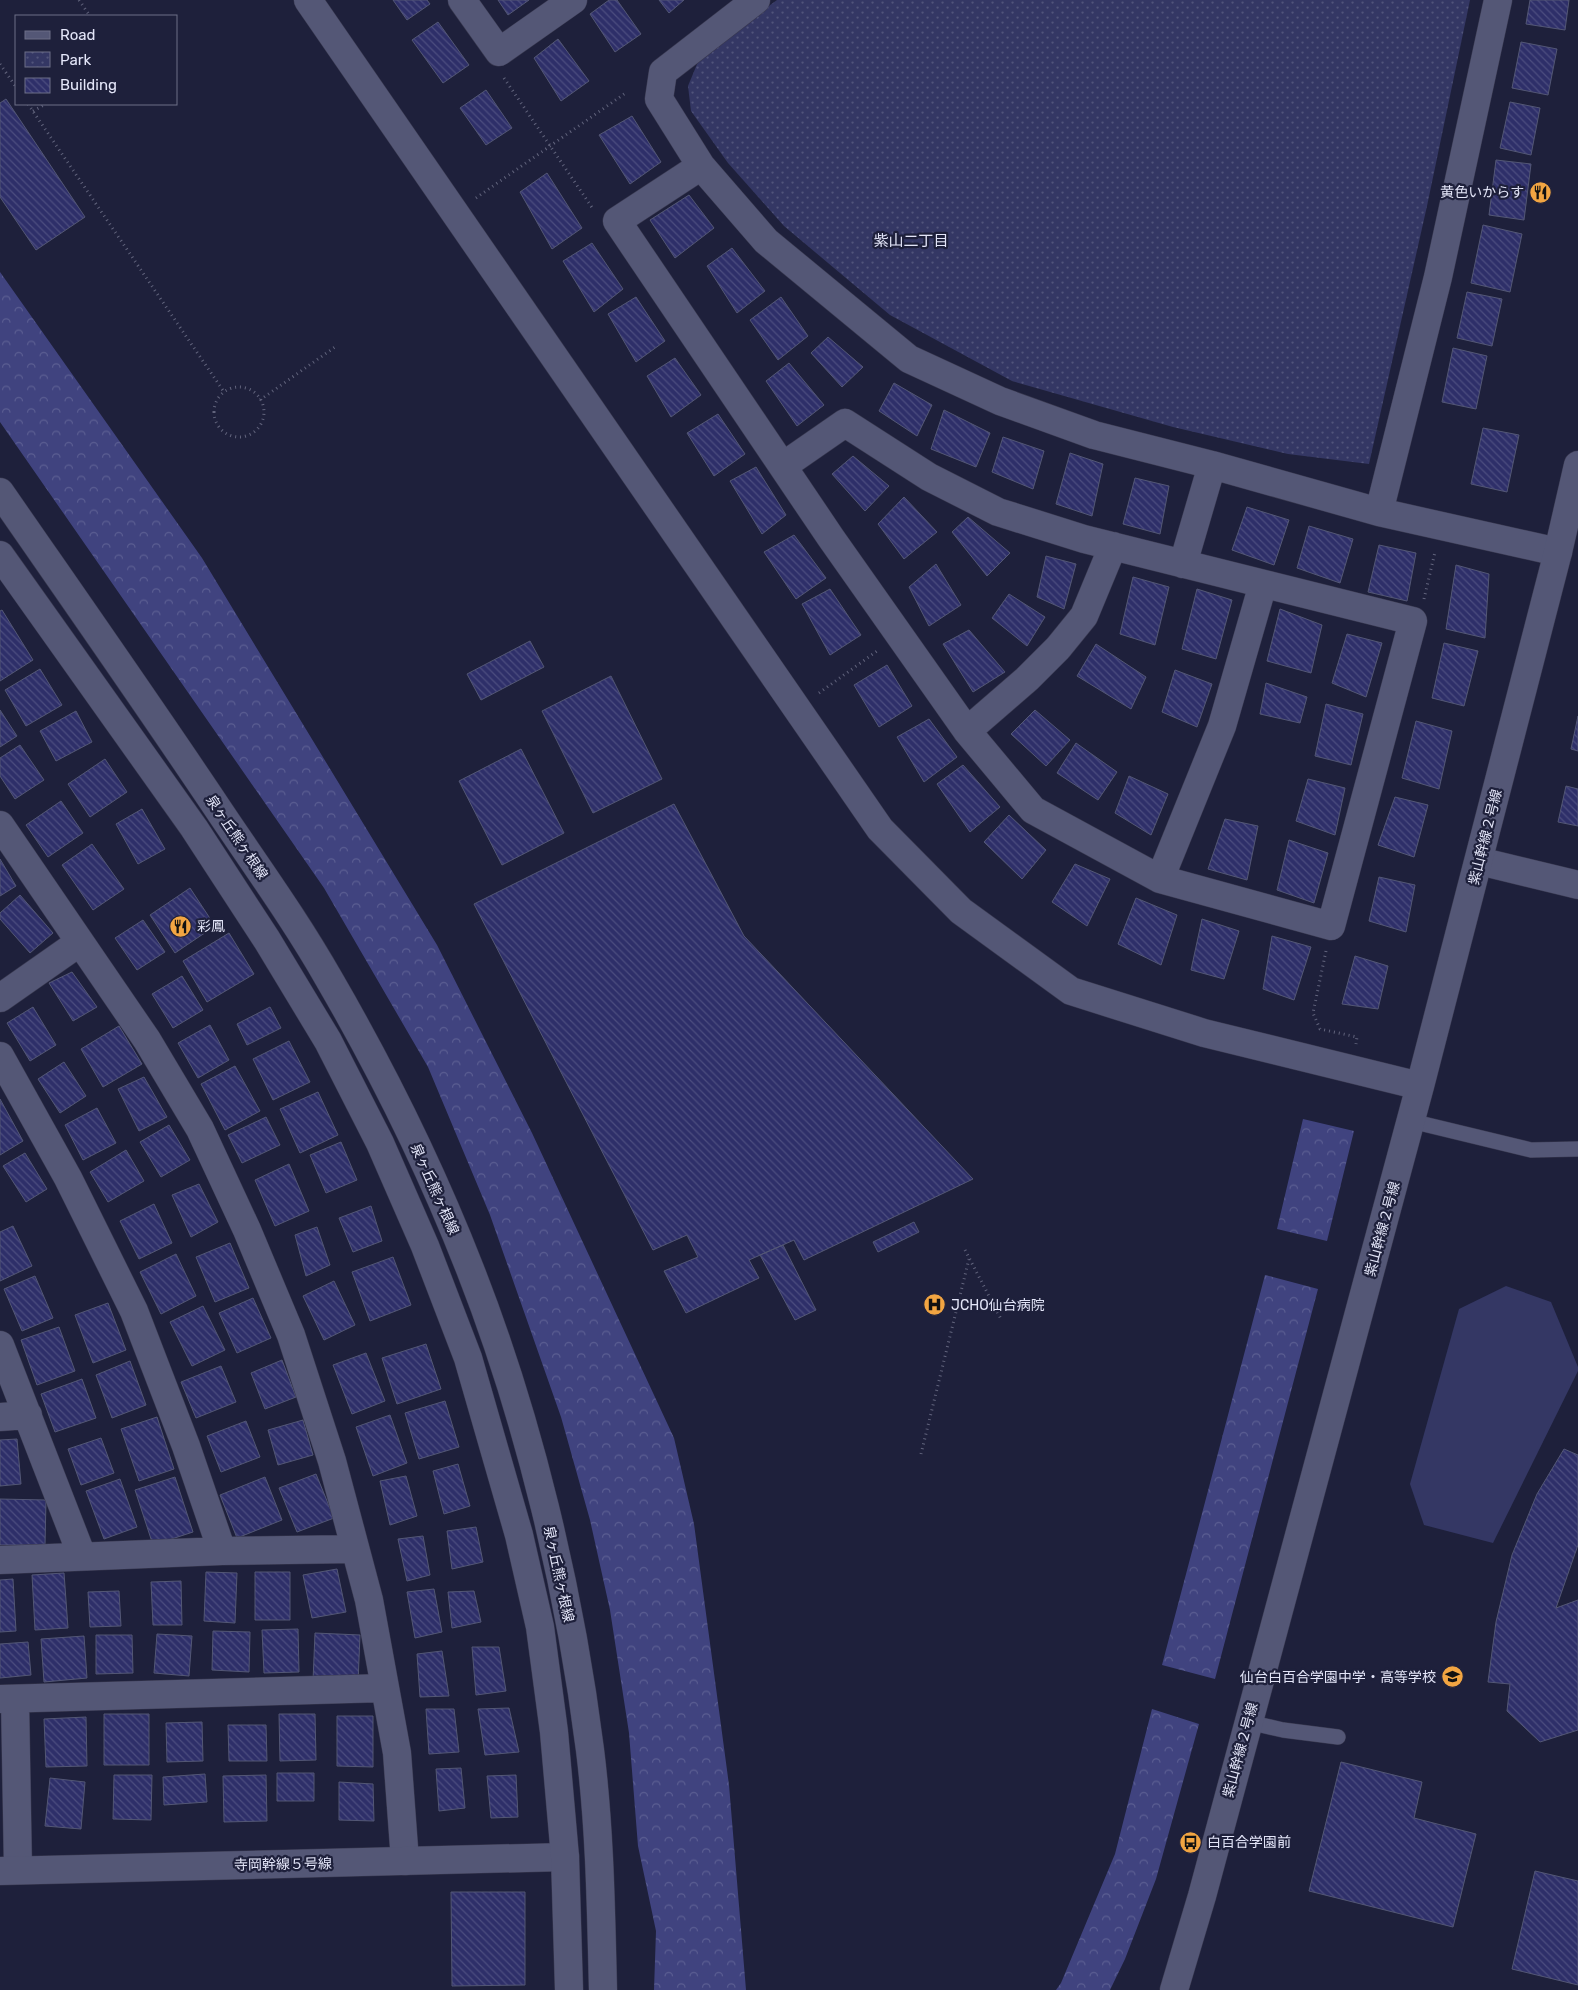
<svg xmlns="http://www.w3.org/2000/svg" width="1578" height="1990" font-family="Rubik,'Noto Sans JP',sans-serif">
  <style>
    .grass { fill: #343764 }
    .forest { fill: url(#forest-crowns) }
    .park { fill: url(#park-dots) }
    .building { fill: url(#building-back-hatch); stroke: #535775 }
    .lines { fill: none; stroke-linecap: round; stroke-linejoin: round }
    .service-casing { stroke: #393950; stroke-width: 16 }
    .minor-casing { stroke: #393950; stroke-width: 29 }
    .tertiary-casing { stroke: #393950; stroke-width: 29 }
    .secondary-casing { stroke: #393950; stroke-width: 29 }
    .path { stroke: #62647d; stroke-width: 3; stroke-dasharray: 1 4; stroke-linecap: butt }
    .service { stroke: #545776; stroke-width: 15 }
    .minor { stroke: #545776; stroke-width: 28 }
    .tertiary { stroke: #545776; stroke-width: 28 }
    .secondary { stroke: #545776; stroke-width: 28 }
    .labels { text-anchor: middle; stroke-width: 4.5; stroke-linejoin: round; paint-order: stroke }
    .poi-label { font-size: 14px; fill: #e3e5f8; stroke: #1e203b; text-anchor: start }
    .street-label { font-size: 14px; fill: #e3e5f8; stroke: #1e203b }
    .neighbourhood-label { font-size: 15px; fill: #e3e5f8; stroke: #1e203b }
  </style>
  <defs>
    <pattern id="forest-crowns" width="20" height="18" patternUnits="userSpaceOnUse" patternTransform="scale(1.25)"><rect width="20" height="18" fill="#40437f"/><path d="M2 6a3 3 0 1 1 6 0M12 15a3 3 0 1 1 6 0" fill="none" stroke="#5b5e92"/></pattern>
    <pattern id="park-dots" width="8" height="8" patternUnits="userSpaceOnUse" patternTransform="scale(1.25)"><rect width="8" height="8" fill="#343764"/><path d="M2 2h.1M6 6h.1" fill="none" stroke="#51547b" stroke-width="1.8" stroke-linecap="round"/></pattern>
    <pattern id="building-back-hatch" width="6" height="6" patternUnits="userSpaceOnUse" patternTransform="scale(1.25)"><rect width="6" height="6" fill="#2e2f69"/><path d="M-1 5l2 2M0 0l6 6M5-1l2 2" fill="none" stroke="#4c4d7f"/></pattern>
  </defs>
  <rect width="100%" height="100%" fill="#1e203b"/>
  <path class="grass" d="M1506,1286L1551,1302L1578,1367V1371L1493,1543L1424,1525L1410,1484L1459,1309Z"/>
  <path class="forest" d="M0,272L202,558L437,945L532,1133L674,1438L694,1524L729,1785L746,1990H654L656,1931L638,1846L629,1733L610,1610L590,1520L561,1417L490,1215L428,1067L324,888L0,422Z
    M1303,1119L1354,1131L1327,1241L1277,1229Z
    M1265,1275L1318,1289L1215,1679L1162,1665Z
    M1152,1709L1199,1724L1156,1879L1125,1959L1110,1990H1056L1061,1983L1115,1854Z"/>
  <path class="park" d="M777,0H1470L1427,206L1369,464L1288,454L1173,427L1012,381L890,315L784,226L728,163L691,111L688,86L700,57Z"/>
  <path class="building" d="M393,0H427L430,4L407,20Z
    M498,0H529L508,15Z
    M609,0H617L641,34L615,52L590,14Z
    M659,0H684L669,13Z
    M1530,0H1569L1565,30L1526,24Z
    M438,22L469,65L443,83L412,40Z
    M558,39L589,81L561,101L534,58Z
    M1521,42L1557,49L1548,95L1512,88Z
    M486,90L512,128L486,145L460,108Z
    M6,99L85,217L36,250L0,197V103Z
    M1510,102L1540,108L1531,155L1500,148Z
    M632,116L661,162L630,184L599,135Z
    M1496,160L1531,164L1524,220L1489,215Z
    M547,173L582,228L552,249L520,192Z
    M689,195L714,228L675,258L650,220Z
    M1483,225L1522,234L1510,292L1471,283Z
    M592,243L623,289L594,312L563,261Z
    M732,248L765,291L737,313L707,266Z
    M1467,292L1502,299L1492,346L1457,338Z
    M636,297L665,341L636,362L608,314Z
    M781,297L808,336L778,360L750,320Z
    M828,337L863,367L842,387L811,353Z
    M1453,348L1487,356L1476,409L1442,402Z
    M675,358L701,395L671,417L647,376Z
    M789,363L824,405L797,426L766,381Z
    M894,383L932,405L917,436L879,411Z
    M944,410L990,433L976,467L931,449Z
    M718,414L745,454L714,476L687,433Z
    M1483,428L1519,435L1507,492L1471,484Z
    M1003,437L1044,451L1033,489L992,472Z
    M1070,453L1103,464L1092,516L1056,504Z
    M853,456L889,486L865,511L832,474Z
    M756,467L786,515L762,534L730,481Z
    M1135,478L1169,486L1160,534L1123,524Z
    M904,497L937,532L904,559L878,524Z
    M1247,507L1289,520L1274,565L1232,550Z
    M968,517L1010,553L987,576L952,532Z
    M1309,526L1353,539L1340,583L1297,568Z
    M794,535L826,578L796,599L764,552Z
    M1379,545L1416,553L1407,601L1368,592Z
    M1046,556L1076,564L1064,609L1037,597Z
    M936,564L961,605L929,626L909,587Z
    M1456,565L1489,574L1485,638L1446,629Z
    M1133,577L1169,587L1155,645L1120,634Z
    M830,589L861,635L830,655L802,604Z
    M1197,589L1232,600L1216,659L1182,649Z
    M1009,594L1045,617L1027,646L992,618Z
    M1280,609L1322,625L1311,673L1267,661Z
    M2,610L33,660L0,681V611Z
    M969,630L1005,672L973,692L943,644Z
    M1347,634L1382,643L1366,697L1332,683Z
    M530,641L544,667L481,700L467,674Z
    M1444,643L1478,651L1464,706L1432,698Z
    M1096,644L1146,677L1131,709L1077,676Z
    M887,665L912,706L879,727L854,685Z
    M40,669L62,705L26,726L5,690Z
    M1175,670L1212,684L1197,727L1162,712Z
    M611,676L662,779L593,813L542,711Z
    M1266,683L1307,697L1300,723L1260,714Z
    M1326,704L1363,714L1351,765L1315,756Z
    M0,710L17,736L0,747Z
    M1035,710L1070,740L1046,766L1011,734Z
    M76,711L92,742L56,761L40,731Z
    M1578,716V751L1571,749Z
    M929,719L957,757L924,782L897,737Z
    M1416,721L1452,731L1439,789L1402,778Z
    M1076,743L1117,772L1098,800L1057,773Z
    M20,745L44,780L15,799L0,776V758Z
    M521,749L564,833L502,865L459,781Z
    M105,759L127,792L90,817L68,784Z
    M963,765L1000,807L970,832L937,784Z
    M1129,776L1168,794L1151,835L1115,813Z
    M1308,779L1345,788L1335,835L1296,821Z
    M1566,786L1578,789V826L1558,822Z
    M1395,797L1428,805L1414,857L1378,845Z
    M61,801L83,833L48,857L26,825Z
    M674,804L744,936L973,1179L804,1260L794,1240L749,1260L759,1278L686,1313L664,1271L698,1257L687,1235L653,1250L474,904Z
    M142,809L165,849L138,864L116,824Z
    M1009,815L1046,850L1022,879L984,842Z
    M1225,819L1258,826L1247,880L1208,869Z
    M1289,840L1328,853L1314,903L1277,890Z
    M92,844L124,889L93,910L62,865Z
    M0,859L16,886L0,896Z
    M1075,864L1110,879L1087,926L1052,902Z
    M1379,877L1415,885L1406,932L1369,921Z
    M190,888L215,926L175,953L150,915Z
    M20,895L53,933L30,953L0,919V913Z
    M1136,898L1177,915L1161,965L1118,944Z
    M1202,919L1239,931L1224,979L1191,970Z
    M143,920L165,952L137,970L115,938Z
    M229,933L254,974L207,1002L183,961Z
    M1272,936L1311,947L1294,1000L1263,989Z
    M1355,956L1388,966L1378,1009L1342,1004Z
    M72,972L97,1007L73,1021L49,983Z
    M182,976L203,1010L173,1028L152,994Z
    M33,1007L56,1045L30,1061L7,1023Z
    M270,1007L281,1028L247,1045L237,1024Z
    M210,1025L229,1060L198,1078L178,1043Z
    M119,1026L142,1064L103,1087L81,1049Z
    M289,1041L310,1082L273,1100L253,1059Z
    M64,1062L86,1096L60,1113L38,1079Z
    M235,1066L260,1111L225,1130L201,1084Z
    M144,1077L167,1117L139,1131L118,1089Z
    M318,1092L338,1135L300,1153L280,1109Z
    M0,1099L23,1141L0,1155Z
    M97,1108L116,1143L83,1160L65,1125Z
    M266,1117L280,1145L242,1163L228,1135Z
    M169,1125L190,1160L161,1177L140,1142Z
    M341,1142L357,1180L326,1193L310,1155Z
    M126,1150L144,1181L108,1202L90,1172Z
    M25,1153L47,1189L26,1202L3,1166Z
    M289,1164L309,1211L275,1226L255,1180Z
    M199,1184L218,1222L191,1237L172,1195Z
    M154,1204L172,1243L139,1259L120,1221Z
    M371,1206L382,1241L353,1252L339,1218Z
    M914,1222L919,1232L878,1252L873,1242Z
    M13,1226L32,1266L0,1281V1232Z
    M317,1227L330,1265L306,1276L295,1235Z
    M230,1243L249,1288L215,1302L196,1257Z
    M783,1245L816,1310L795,1320L760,1255Z
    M176,1254L196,1296L161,1314L140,1272Z
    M393,1257L411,1305L370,1321L352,1272Z
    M35,1276L53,1318L22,1331L4,1289Z
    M334,1281L355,1325L324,1340L303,1296Z
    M253,1298L271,1338L237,1353L219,1313Z
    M108,1303L126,1350L93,1363L75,1315Z
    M203,1306L225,1350L192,1366L170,1322Z
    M59,1327L75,1371L37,1385L21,1340Z
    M426,1344L441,1389L397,1404L382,1358Z
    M366,1353L385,1401L352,1414L333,1365Z
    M282,1360L296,1397L265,1409L251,1373Z
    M130,1361L146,1405L112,1418L96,1375Z
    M221,1366L236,1402L196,1418L181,1382Z
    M82,1379L96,1418L55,1432L41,1394Z
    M445,1401L459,1447L419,1459L405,1413Z
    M390,1415L407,1463L373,1476L356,1427Z
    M157,1417L174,1469L139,1481L121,1429Z
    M303,1420L313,1455L278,1465L268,1430Z
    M246,1421L260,1457L221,1472L207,1436Z
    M101,1438L114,1473L81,1485L68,1449Z
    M17,1439L21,1484L0,1486V1440Z
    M1564,1449L1578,1455V1545L1556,1608L1578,1600V1730L1540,1742L1507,1711L1510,1684L1488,1682L1496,1622L1512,1555L1537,1494Z
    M458,1464L470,1506L444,1514L433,1471Z
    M316,1474L334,1518L297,1532L279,1488Z
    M406,1476L417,1516L390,1525L380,1481Z
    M175,1477L193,1532L153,1545L135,1490Z
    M265,1477L282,1520L237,1538L220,1495Z
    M120,1479L137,1527L104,1539L86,1491Z
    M0,1499L46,1500L45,1545H0Z
    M476,1527L483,1562L452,1569L447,1531Z
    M423,1536L430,1575L407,1581L398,1539Z
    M337,1569L346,1612L312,1618L303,1575Z
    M206,1572L237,1573L235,1623L204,1621Z
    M255,1572H290V1620H255Z
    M64,1573L68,1628L35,1630L32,1575Z
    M13,1579L16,1631L0,1632V1580Z
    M181,1581L182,1625H153L151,1582Z
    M434,1589L442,1632L415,1638L407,1592Z
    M119,1591L121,1626L90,1627L88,1592Z
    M474,1591L481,1622L452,1628L448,1592Z
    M298,1629L299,1672L264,1673L262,1630Z
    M213,1631L250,1632L249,1672L212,1670Z
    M315,1633L360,1635L358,1683L313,1681Z
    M157,1634L192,1636L189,1676L154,1673Z
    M96,1635H132L133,1673L96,1674Z
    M84,1636L87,1678L44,1682L41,1639Z
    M28,1642L31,1675L0,1678V1644Z
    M472,1647H499L506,1691L476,1695Z
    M442,1651L449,1696L420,1697L417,1654Z
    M509,1708L519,1752L485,1755L478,1709Z
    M426,1709H454L459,1752L429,1754Z
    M104,1714H149V1765H104Z
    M279,1714H315L316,1760L280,1761Z
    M337,1716H373V1767L337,1766Z
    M86,1717L87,1766L46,1767L44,1719Z
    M202,1722L203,1761L167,1762L166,1723Z
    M228,1725H266L267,1761H229Z
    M1341,1762L1422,1782L1414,1818L1476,1834L1453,1927L1309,1891Z
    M461,1768L465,1808L439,1811L436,1769Z
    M277,1773H314V1801H277Z
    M205,1774L207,1802L164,1805L163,1777Z
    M114,1775H152L151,1820L113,1819Z
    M266,1775L267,1821L224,1822L223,1776Z
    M516,1775L518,1817L491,1818L487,1776Z
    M50,1778L85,1782L81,1829L45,1826Z
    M339,1782L373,1784L374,1821L339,1820Z
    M1535,1871L1578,1881V1985L1512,1969Z
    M451,1892H525V1985L452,1986Z"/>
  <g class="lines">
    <defs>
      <path id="service" d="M1411,1121L1531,1150L1578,1149
        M1248,1722L1283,1730L1338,1737"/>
      <path id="minor" d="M462,0L499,52L573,0
        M756,0L663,72L659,99L701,166L766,241L909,359L1000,401L1094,435L1212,465L1379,512L1558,552
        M701,166L617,221L831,538L967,731L1033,810L1160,879L1331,926L1413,621L1084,539L998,512L929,477L845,423L783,466
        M1379,512L1438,277L1498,0
        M1183,564L1212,465
        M967,731L1027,679L1058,648L1084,616L1113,546
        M0,825L147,1040L200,1129L247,1230L291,1335L332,1461L369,1600L397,1753L405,1861
        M1479,861L1578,885
        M1160,879L1222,726L1263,584
        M0,998L80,942
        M0,1056L68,1178L134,1311L186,1446L222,1551
        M0,1345L82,1556
        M0,1417L28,1415
        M0,1560L222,1551L355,1549
        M0,1699L385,1688
        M15,1699L18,1870"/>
      <path id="tertiary" d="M308,0L880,829L961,911L1071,991L1204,1033L1420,1086
        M0,1871L565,1857
        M1174,1990L1202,1896L1420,1086L1558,552L1578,465"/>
      <path id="secondary" d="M0,492C72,596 145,700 216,806C254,863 295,919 329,979C383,1072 431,1169 470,1269C529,1419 570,1591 590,1750C600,1830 601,1910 603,1990
        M0,555L194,828L267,940L328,1041L380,1143L425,1246L468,1358L519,1535L540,1627L554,1732L565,1857L569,1990"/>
    </defs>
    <use href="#service" class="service-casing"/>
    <use href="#minor" class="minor-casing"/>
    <use href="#tertiary" class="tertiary-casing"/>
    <use href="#secondary" class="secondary-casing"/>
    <path class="path" d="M79,0L90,16
      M0,64L16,87
      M504,78L593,209
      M28,104L224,392
      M33,111L46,104
      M476,198L627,92
      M214 412a25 25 0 1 1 50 0a25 25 0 1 1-50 0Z
      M260,400L335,347
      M1424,599L1435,552
      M819,693L877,651
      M1326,951L1313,1013L1320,1029L1357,1037L1356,1044
      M965,1250L1002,1321
      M921,1454L969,1259"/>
    <use href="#service" class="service"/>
    <use href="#minor" class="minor"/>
    <use href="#tertiary" class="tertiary"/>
    <use href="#secondary" class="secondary"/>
  </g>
  <defs>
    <symbol id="restaurant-disc" viewBox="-11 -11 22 22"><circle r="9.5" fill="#f2a542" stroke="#1e203b"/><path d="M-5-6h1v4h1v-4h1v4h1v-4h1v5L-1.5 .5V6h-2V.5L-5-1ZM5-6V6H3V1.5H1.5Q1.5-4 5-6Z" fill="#111"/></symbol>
    <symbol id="hospital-disc" viewBox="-11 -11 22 22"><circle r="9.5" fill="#f2a542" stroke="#1e203b"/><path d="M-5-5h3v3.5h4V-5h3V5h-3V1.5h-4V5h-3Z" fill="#111"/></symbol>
    <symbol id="school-disc" viewBox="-11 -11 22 22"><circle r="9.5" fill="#f2a542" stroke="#1e203b"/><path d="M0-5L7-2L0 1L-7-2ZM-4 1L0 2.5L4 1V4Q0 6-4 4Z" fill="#111"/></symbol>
    <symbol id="bus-disc" viewBox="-11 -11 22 22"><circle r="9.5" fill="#f2a542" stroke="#1e203b"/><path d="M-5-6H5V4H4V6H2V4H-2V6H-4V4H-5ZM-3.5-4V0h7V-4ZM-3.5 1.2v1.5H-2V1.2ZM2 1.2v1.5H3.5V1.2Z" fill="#111"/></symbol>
  </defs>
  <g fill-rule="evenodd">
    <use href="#restaurant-disc" x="1528" y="180" width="25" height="25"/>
    <use href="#restaurant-disc" x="168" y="914" width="25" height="25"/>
    <use href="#hospital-disc" x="922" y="1292" width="25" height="25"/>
    <use href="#school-disc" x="1440" y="1664" width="25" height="25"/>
    <use href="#bus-disc" x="1178" y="1830" width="25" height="25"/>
  </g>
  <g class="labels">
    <g class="poi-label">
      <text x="1524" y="197" text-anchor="end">黄色いからす</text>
      <text x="197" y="931">彩鳳</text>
      <text x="951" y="1310">JCHO仙台病院</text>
      <text x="1436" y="1682" text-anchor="end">仙台白百合学園中学・高等学校</text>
      <text x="1207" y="1847">白百合学園前</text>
    </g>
    <g class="street-label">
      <text transform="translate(237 837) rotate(56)" y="5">泉ヶ丘熊ヶ根線</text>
      <text transform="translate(1485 837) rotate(-76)" y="5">紫山幹線２号線</text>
      <text transform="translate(435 1189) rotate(66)" y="5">泉ヶ丘熊ヶ根線</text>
      <text transform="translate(1382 1229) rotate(-75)" y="5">紫山幹線２号線</text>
      <text transform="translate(559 1574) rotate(78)" y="5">泉ヶ丘熊ヶ根線</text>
      <text transform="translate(1240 1750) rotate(-75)" y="5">紫山幹線２号線</text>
      <text transform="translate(283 1864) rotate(-1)" y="5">寺岡幹線５号線</text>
    </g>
    <g class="neighbourhood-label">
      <text x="911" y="246">紫山二丁目</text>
    </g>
  </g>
  <rect x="15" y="15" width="162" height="90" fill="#1e203b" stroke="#6d6f87"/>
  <rect x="25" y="31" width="25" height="8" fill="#545776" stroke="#6d6f87"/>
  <text x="60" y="40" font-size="15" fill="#e3e5f8">Road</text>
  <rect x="25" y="52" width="25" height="15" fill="url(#park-dots)" stroke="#6d6f87"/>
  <text x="60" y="65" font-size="15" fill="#e3e5f8">Park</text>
  <rect x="25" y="78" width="25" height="15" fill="url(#building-back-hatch)" stroke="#6d6f87"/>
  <text x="60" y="90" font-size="15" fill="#e3e5f8">Building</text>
</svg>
